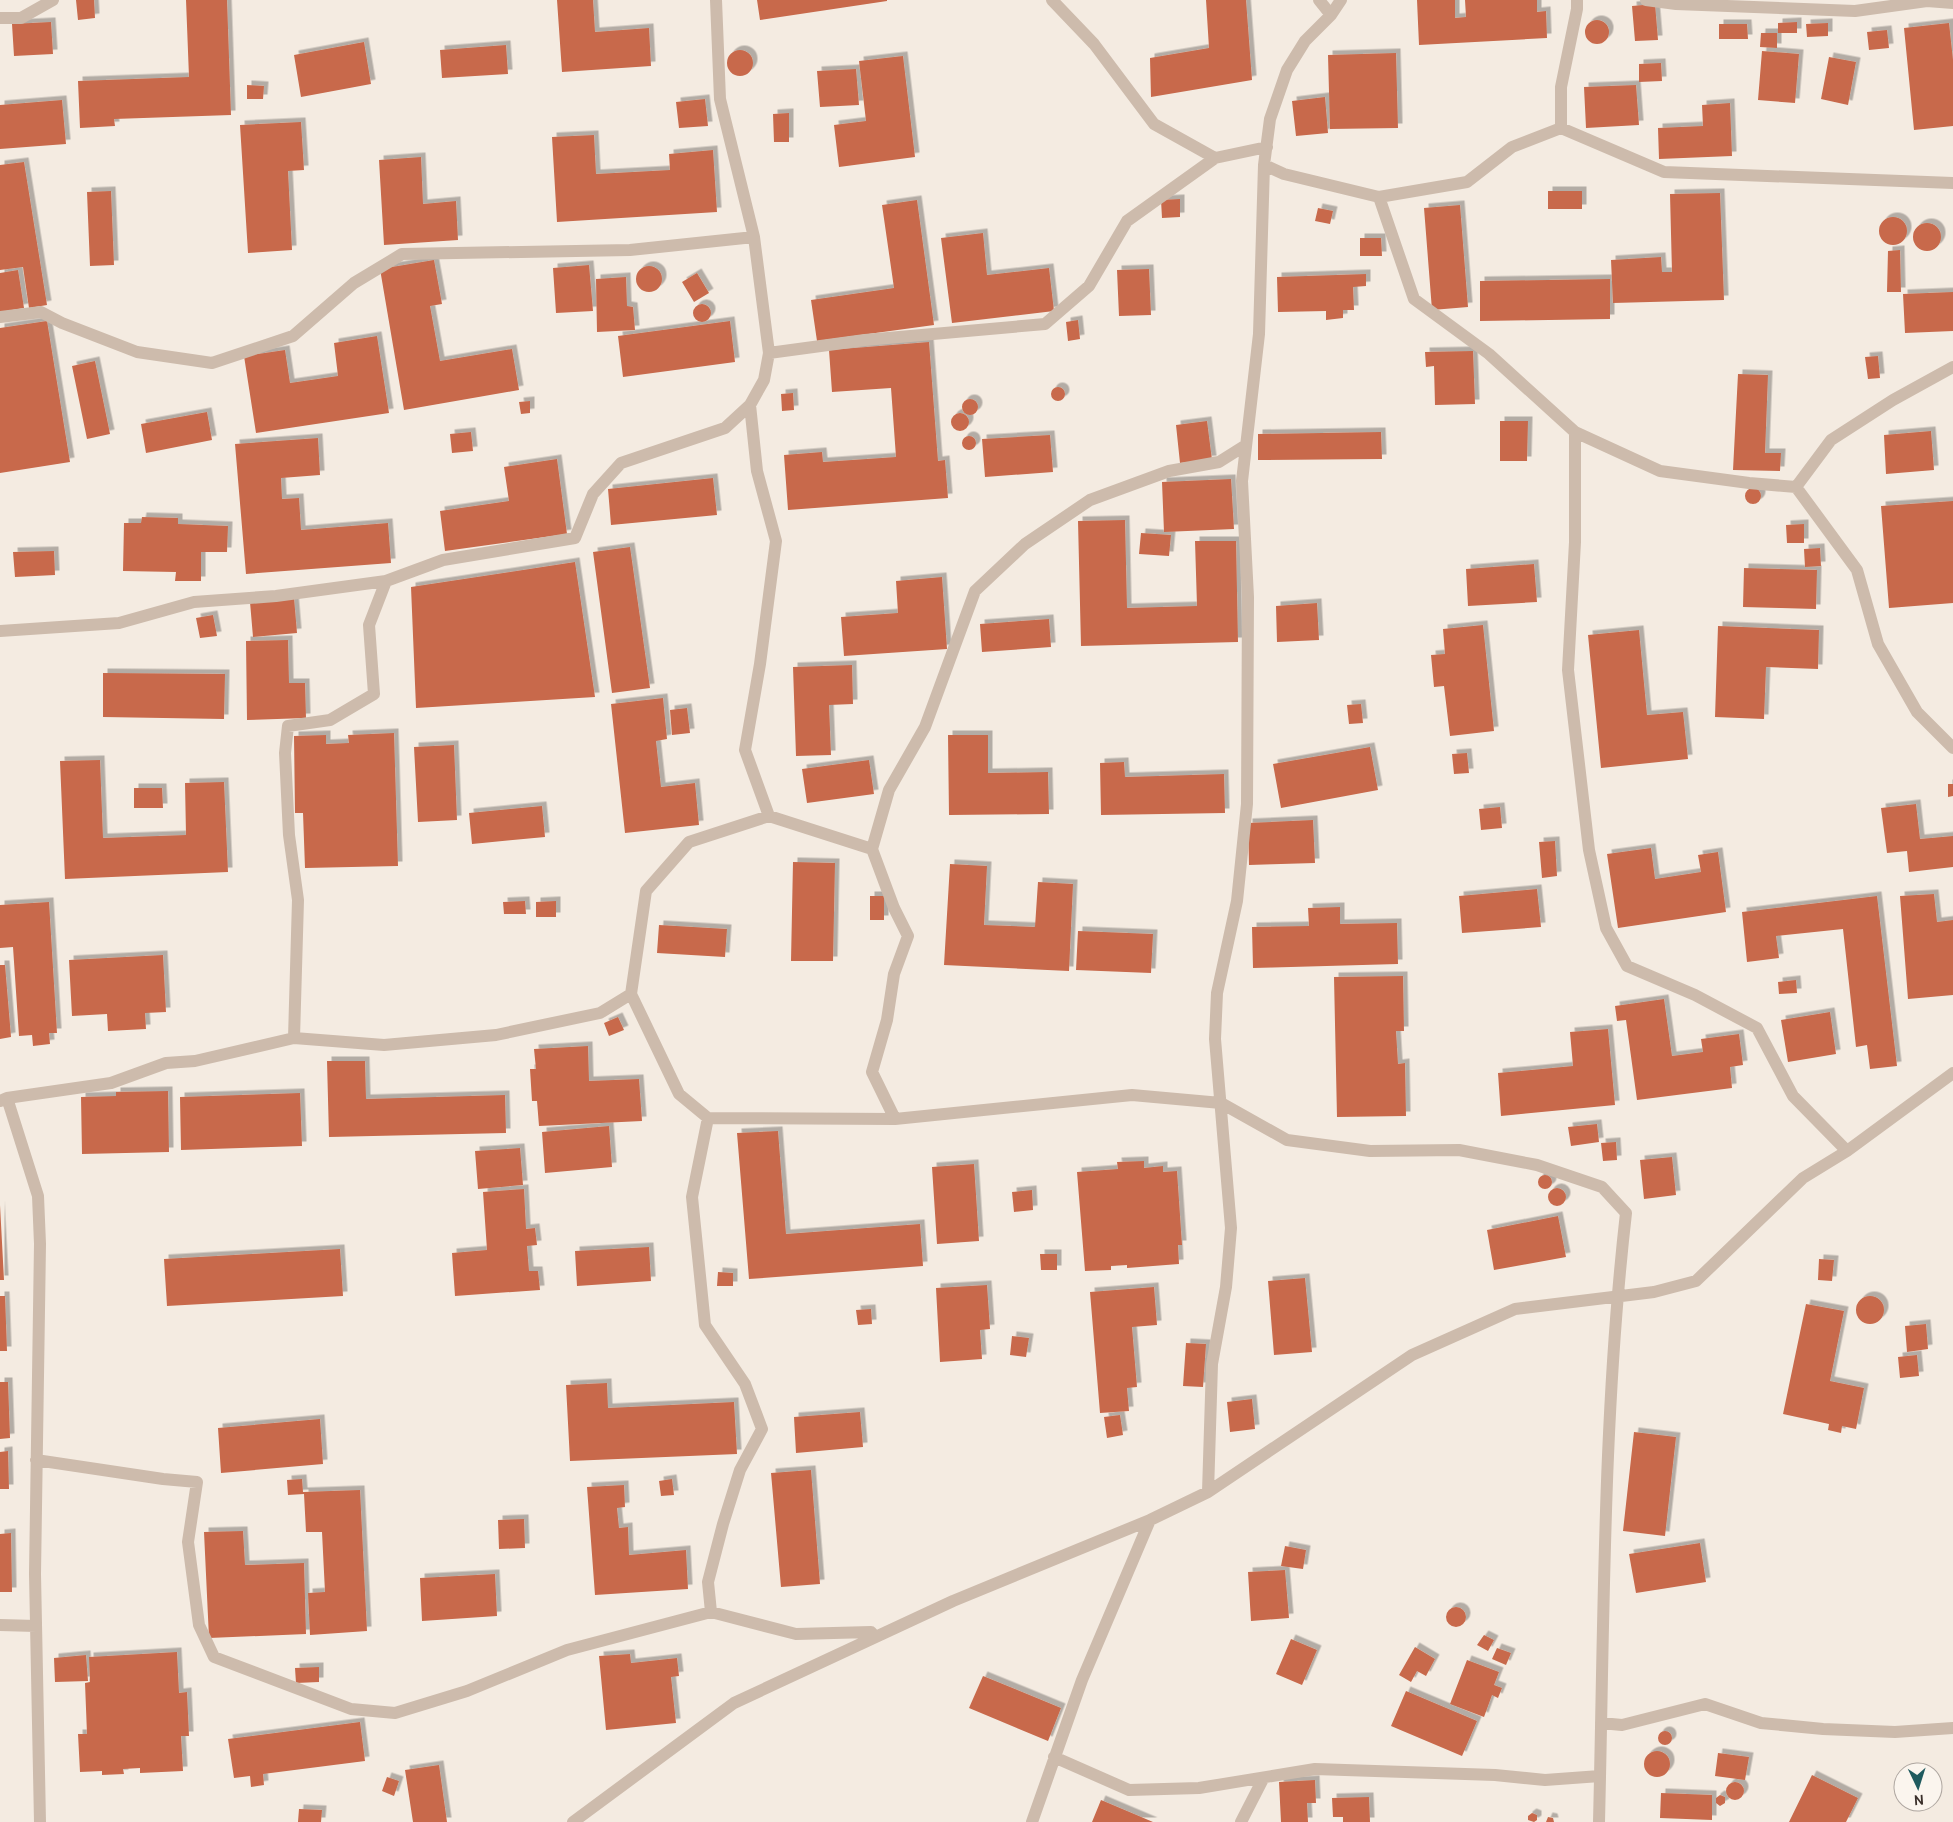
<svg xmlns="http://www.w3.org/2000/svg" width="1953" height="1822" font-family="Cabin,sans-serif">
  <style>
    .building { fill: #c8694b; filter: url(#shadow) }
    .lines { fill: none; stroke-linecap: round; stroke-linejoin: round }
    .street { stroke: #cdbbac; stroke-width: 12 }
  </style>
  <defs>
    <filter id="shadow"><feDropShadow dx="4.5" dy="-4.5" stdDeviation="0" flood-color="#0004"/></filter>
  </defs>
  <rect width="100%" height="100%" fill="#f4ebe1"/>
  <path class="building" d="M76,0H94L95,18L78,20Z
    M186,0H227L231,115L114,119L115,126L80,128L78,81L189,77Z
    M557,0H593L595,32L649,28L651,66L562,72Z
    M757,0H887V1L760,20Z
    M1206,0H1246L1252,80L1151,97L1150,58L1209,48Z
    M1417,0H1455V18L1466,17L1465,0H1537V12L1546,11L1547,38L1419,45Z
    M1655,4L1658,40L1635,41L1632,6Z
    M1585 32a12 12 0 1 1 24 0a12 12 0 1 1-24 0Z
    M51,22L53,54L14,56L12,24Z
    M1797,22V33H1778V23Z
    M1828,23V36L1807,37L1806,24Z
    M1949,23L1953,60V126L1914,130L1904,28Z
    M1719,24H1747L1748,39H1719Z
    M1887,30L1889,48L1869,50L1867,32Z
    M1761,33H1777V48L1760,47Z
    M364,42L371,84L301,97L294,55Z
    M506,45L508,74L442,78L440,50Z
    M727 63a13 13 0 1 1 26 0a13 13 0 1 1-26 0Z
    M1762,51L1799,54L1795,103L1758,100Z
    M1396,53L1398,128L1330,129L1328,55Z
    M903,56L915,157L839,167L834,125L866,121L859,61Z
    M1829,57L1856,62L1848,105L1821,99Z
    M1661,63L1662,81L1639,82V64Z
    M856,69L859,105L820,107L817,71Z
    M247,85L264,86L263,99H247Z
    M1636,85L1639,125L1586,128L1584,87Z
    M1325,97L1328,133L1296,136L1292,101Z
    M705,99L708,126L679,128L676,102Z
    M62,100L66,144L0,149V105Z
    M1730,103L1732,156L1659,159L1658,128L1703,126L1702,105Z
    M789,113V142H774L773,114Z
    M301,122L304,170L288,171L292,250L248,253L240,125Z
    M594,135L596,174L670,170L669,154L713,150L717,212L557,222L552,137Z
    M421,157L423,204L456,201L458,240L384,245L379,160Z
    M24,162L47,305L29,308L23,267L0,270V165Z
    M111,191L114,265L90,266L87,192Z
    M1548,191H1582V209H1548Z
    M1720,193L1724,300L1613,303L1611,260L1661,257L1662,272H1672L1670,194Z
    M1180,199V217L1162,218L1161,200Z
    M917,200L934,325L817,341L811,300L894,288L882,205Z
    M1460,205L1468,307L1432,310L1424,208Z
    M1318,208L1333,211L1330,224L1315,221Z
    M1879 231a14 14 0 1 1 28 0a14 14 0 1 1-28 0Z
    M1913 237a14 14 0 1 1 28 0a14 14 0 1 1-28 0Z
    M983,233L987,275L1049,268L1054,311L952,323L941,238Z
    M1360,238H1381L1382,256H1360Z
    M1900,250L1901,292H1887L1888,251Z
    M434,260L442,304L430,306L440,361L512,349L519,390L404,410L380,269Z
    M589,265L593,311L556,313L553,268Z
    M636 279a13 13 0 1 1 26 0a13 13 0 1 1-26 0Z
    M1149,269L1151,315L1119,316L1117,270Z
    M18,270L24,308L0,312V273Z
    M697,273L709,293L694,302L682,282Z
    M1366,274V286L1353,287L1354,310H1343V318L1326,320V311L1278,312L1277,277Z
    M626,277L627,306L633,307L635,330L597,332L596,279Z
    M1610,279V319L1480,321V281Z
    M1953,292V331L1905,333L1903,294Z
    M693 313a9 9 0 1 1 18 0a9 9 0 1 1-18 0Z
    M1078,320L1080,339L1068,341L1066,322Z
    M47,321L70,462L0,473V328Z
    M730,321L735,362L623,377L618,336Z
    M377,336L389,413L256,433L244,356L285,350L290,383L338,376L334,343Z
    M929,342L938,461L945,460L948,498L788,510L784,455L822,452L823,462L896,457L891,388L832,392L829,350Z
    M1473,351L1475,404L1435,405L1434,366L1426,367L1425,352Z
    M1878,356L1880,378L1868,379L1865,357Z
    M95,361L110,434L87,439L72,366Z
    M1738,374L1768,375L1765,453H1781L1780,471L1733,470Z
    M1051 394a7 7 0 1 1 14 0a7 7 0 1 1-14 0Z
    M793,393L794,410L782,411L781,394Z
    M962 407a8 8 0 1 1 16 0a8 8 0 1 1-16 0Z
    M530,401V413L521,414L519,402Z
    M207,412L212,440L146,453L141,424Z
    M951 422a9 9 0 1 1 18 0a9 9 0 1 1-18 0Z
    M1207,421L1212,460L1180,463L1176,425Z
    M1500,421H1528L1527,461H1500Z
    M1931,431L1934,470L1886,474L1884,435Z
    M471,432L473,451L452,453L450,434Z
    M1381,432L1382,459L1258,460V434Z
    M1050,435L1053,472L985,477L982,439Z
    M962 443a7 7 0 1 1 14 0a7 7 0 1 1-14 0Z
    M318,438L320,475L281,478L282,499L299,498L301,530L388,523L391,563L246,574L235,444Z
    M557,459L567,534L445,551L440,511L509,501L504,467Z
    M713,478L717,515L611,525L608,489Z
    M1231,479L1234,529L1164,532L1162,482Z
    M1745 496a8 8 0 1 1 16 0a8 8 0 1 1-16 0Z
    M1953,501V603L1889,608L1881,506Z
    M142,517L178,518V524L228,526L227,552H201V581H175L176,572L123,571L124,523H141Z
    M1125,520L1127,608L1197,606L1195,541H1236L1238,642L1081,646L1078,521Z
    M1804,524V543H1787L1786,525Z
    M1141,533L1171,535L1169,556L1139,554Z
    M630,547L650,688L612,693L593,552Z
    M1820,548L1821,566L1805,567L1804,549Z
    M54,551L55,575L15,577L13,552Z
    M575,562L595,697L416,708L411,587Z
    M1534,564L1537,602L1468,606L1466,569Z
    M1744,568L1817,570L1816,609L1743,607Z
    M942,577L947,649L844,656L841,617L898,613L896,581Z
    M294,598L297,633L253,637L250,602Z
    M1317,603L1319,640L1277,642L1276,606Z
    M213,615L217,636L200,638L196,618Z
    M1049,619L1051,647L982,652L980,624Z
    M1483,625L1494,731L1450,736L1444,686L1434,687L1431,655L1445,654L1443,629Z
    M1718,626L1819,630L1818,669L1766,667L1764,719L1715,717Z
    M1639,630L1647,715L1683,712L1688,759L1601,768L1588,635Z
    M288,640L289,683H305L306,718L247,720L246,641Z
    M852,665L853,704L829,705L831,755L796,756L793,667Z
    M103,673L225,674L224,719L103,717Z
    M663,698L667,739L656,741L661,787L695,783L699,825L625,833L611,704Z
    M1361,704L1363,723L1349,724L1347,705Z
    M687,708L690,733L672,735L670,710Z
    M394,733L398,866L305,868L303,813H295L294,736L326,735V744L349,743L348,735Z
    M948,735H988V773L1048,772L1049,814L949,815Z
    M454,745L457,820L418,822L414,747Z
    M1370,747L1378,790L1281,808L1273,764Z
    M1467,753L1469,773L1454,774L1452,754Z
    M100,760L103,838L186,835L185,783L224,782L228,872L65,879L60,761Z
    M869,760L874,794L807,803L802,769Z
    M1124,762L1125,777L1224,774L1225,813L1101,815L1100,763Z
    M1948,784H1953V796L1948,797Z
    M134,788H162L163,808H134Z
    M1916,804L1920,839L1953,836V867L1909,872L1907,851L1887,853L1881,808Z
    M542,806L545,837L472,844L469,813Z
    M1500,807L1502,828L1481,830L1479,809Z
    M1313,820L1315,863L1249,865L1248,823Z
    M1555,841L1557,876L1542,878L1539,842Z
    M1651,848L1655,879L1701,872L1698,855L1718,852L1726,912L1618,928L1607,854Z
    M793,862L835,863L833,961H791Z
    M950,864L987,866L984,925L1035,927L1038,882L1073,884L1069,971L944,965Z
    M1537,889L1541,927L1462,933L1459,896Z
    M1934,894L1937,922L1953,920V995L1908,999L1900,896Z
    M870,896H884V920H870Z
    M1877,896L1897,1066L1870,1069L1867,1045L1856,1047L1843,929L1776,936L1779,958L1747,962L1742,912Z
    M525,901L526,914H504L503,902Z
    M556,901V917H536V902Z
    M49,902L57,1033H49L50,1044L33,1046L32,1035L19,1036L13,947L0,948V905Z
    M1340,907V924L1397,923L1398,964L1253,968L1252,927L1309,926L1308,908Z
    M659,925L727,929L725,957L657,953Z
    M1078,931L1153,934L1151,973L1076,970Z
    M163,955L166,1012L145,1013L146,1029L108,1031L107,1014L72,1016L69,960Z
    M0,965H5L11,1037L0,1039Z
    M1403,976L1404,1031H1396L1398,1064L1405,1063L1406,1116L1337,1117L1334,977Z
    M1796,980L1797,993L1779,994L1778,982Z
    M1664,999L1672,1056L1703,1052L1701,1039L1739,1034L1743,1065L1730,1067L1732,1088L1637,1100L1626,1020L1617,1021L1615,1006Z
    M1830,1012L1836,1054L1788,1062L1781,1020Z
    M618,1017L624,1030L609,1036L604,1023Z
    M1608,1029L1615,1105L1501,1116L1498,1073L1573,1066L1570,1032Z
    M588,1046L589,1081L639,1079L642,1121L539,1126L537,1101H532L530,1069H536L534,1049Z
    M327,1061H365L366,1099L505,1095L506,1133L329,1137Z
    M168,1091L169,1152L82,1154L81,1097L116,1096V1092Z
    M300,1093L302,1146L181,1150L180,1097Z
    M1597,1124L1599,1142L1571,1146L1568,1127Z
    M609,1126L612,1167L545,1173L542,1132Z
    M778,1131L786,1234L920,1224L923,1266L749,1279L737,1133Z
    M1616,1142L1617,1160L1603,1161L1601,1143Z
    M520,1148L523,1185L478,1189L475,1151Z
    M1672,1157L1676,1195L1644,1199L1640,1160Z
    M1144,1161V1168L1163,1166V1172L1177,1171L1182,1245H1178L1179,1264L1127,1268V1265L1111,1266V1270L1085,1271L1077,1172L1118,1169L1117,1162Z
    M974,1164L979,1241L937,1244L932,1167Z
    M1538 1182a7 7 0 1 1 14 0a7 7 0 1 1-14 0Z
    M1548 1197a9 9 0 1 1 18 0a9 9 0 1 1-18 0Z
    M524,1189L526,1229L535,1228L537,1245L527,1246L529,1271H538L540,1290L455,1296L452,1253L487,1250L483,1192Z
    M1032,1190L1033,1210L1014,1212L1012,1192Z
    M0,1205L4,1280H0Z
    M1558,1216L1566,1257L1494,1270L1487,1230Z
    M649,1247L651,1281L577,1286L575,1251Z
    M340,1249L343,1296L167,1306L164,1259Z
    M1040,1254H1057V1270H1041Z
    M1819,1259L1834,1260L1832,1281L1818,1280Z
    M718,1272L733,1273V1286H717Z
    M1305,1278L1312,1352L1274,1355L1268,1281Z
    M987,1285L990,1329L980,1330L982,1359L940,1362L936,1288Z
    M1154,1287L1157,1325L1132,1327L1137,1387L1127,1388L1129,1411L1100,1413L1090,1292Z
    M1856 1310a14 14 0 1 1 28 0a14 14 0 1 1-28 0Z
    M0,1296H5L7,1351H0Z
    M1806,1304L1844,1311L1830,1381L1864,1388L1856,1429L1842,1426L1841,1433L1828,1430L1829,1424L1783,1414Z
    M871,1309L872,1324L858,1325L856,1310Z
    M1926,1324L1928,1349L1907,1352L1905,1326Z
    M1012,1336L1029,1338L1026,1357L1010,1355Z
    M1186,1343L1206,1344L1203,1387L1183,1386Z
    M1917,1355L1919,1376L1900,1378L1898,1357Z
    M0,1382H8L10,1438L0,1439Z
    M607,1383L608,1408L734,1402L737,1454L570,1461L566,1385Z
    M1252,1399L1255,1429L1230,1432L1227,1402Z
    M860,1412L863,1447L796,1453L794,1417Z
    M1120,1415L1123,1435L1107,1438L1104,1417Z
    M320,1419L323,1464L221,1473L218,1428Z
    M1634,1432L1676,1437L1665,1536L1623,1531Z
    M8,1451L9,1489H0V1452Z
    M811,1470L820,1584L781,1587L771,1473Z
    M302,1479L303,1492L360,1490L367,1631L310,1635L308,1593L325,1592L322,1532H306L304,1494L288,1495L287,1480Z
    M672,1479L674,1495L661,1496L659,1481Z
    M624,1485L625,1507L617,1508L619,1528L628,1527L629,1555L686,1550L688,1589L595,1595L587,1487Z
    M524,1519L525,1548L499,1549L498,1520Z
    M243,1531L245,1565L304,1563L306,1634L209,1638L204,1532Z
    M11,1533L12,1592H0V1534Z
    M1700,1543L1706,1582L1636,1593L1629,1554Z
    M1285,1546L1306,1550L1303,1569L1281,1566Z
    M1285,1570L1289,1618L1251,1621L1248,1572Z
    M495,1574L497,1616L422,1621L420,1578Z
    M1446 1617a10 10 0 1 1 20 0a10 10 0 1 1-20 0Z
    M1484,1635L1494,1640L1488,1651L1477,1645Z
    M1291,1639L1317,1650L1302,1685L1276,1674Z
    M1415,1647L1435,1659L1426,1676L1417,1671L1411,1682L1399,1675Z
    M1497,1648L1511,1653L1506,1665L1492,1659Z
    M177,1652L179,1693L187,1692L189,1736H181L183,1771L140,1773V1768L123,1769L124,1774L102,1775V1771L80,1772L78,1734H87L85,1683L90,1682L89,1657Z
    M630,1654L631,1663L677,1658L679,1676L671,1677L676,1723L606,1730L599,1656Z
    M86,1655L88,1681L55,1682L54,1658Z
    M1467,1660L1499,1672L1494,1685L1502,1688L1498,1698L1492,1695L1484,1717L1450,1704Z
    M319,1667V1682L296,1683L295,1668Z
    M983,1676L1061,1708L1048,1741L969,1708Z
    M1406,1691L1477,1721L1462,1756L1391,1726Z
    M360,1722L365,1761L263,1774L264,1785L251,1787L250,1776L234,1778L228,1739Z
    M1658 1738a7 7 0 1 1 14 0a7 7 0 1 1-14 0Z
    M1644 1764a13 13 0 1 1 26 0a13 13 0 1 1-26 0Z
    M1718,1753L1749,1757L1745,1780L1715,1776Z
    M439,1765L447,1822H413L405,1770Z
    M1812,1775L1858,1798L1846,1822H1789Z
    M387,1777L399,1781L394,1796L382,1791Z
    M1315,1780L1316,1803H1307L1308,1822H1281L1279,1782Z
    M1726 1791a9 9 0 1 1 18 0a9 9 0 1 1-18 0Z
    M1661,1793L1712,1795V1820L1660,1818Z
    M1720,1795L1725,1797V1803L1720,1806L1716,1803V1798Z
    M1369,1797L1370,1822H1343V1817H1333L1332,1798Z
    M1101,1800L1153,1822H1092Z
    M299,1809L322,1810L321,1822H298Z
    M1532,1813L1537,1815V1820L1534,1822L1528,1820V1816Z
    M1548,1817L1553,1818L1554,1822H1546Z"/>
  <g class="lines">
    <path class="street" d="M1052,0L1094,44L1154,124L1215,158
      M1319,0L1331,15
      M1646,0L1676,4L1855,11L1927,1L1953,3
      M0,18H21L53,0
      M1561,128V87L1577,9V0
      M1264,165L1284,174L1379,197L1467,182L1512,147L1561,128L1664,172L1953,183
      M1379,197L1414,299L1489,354L1575,432V542L1568,670L1589,850L1606,928L1627,966L1695,995L1757,1028L1793,1096L1847,1151
      M0,317L41,312L62,323L137,352L212,363L293,336L354,283L402,254L630,250L754,237
      M769,353L865,340L1045,324L1089,286L1127,221L1215,158L1267,147
      M750,405L757,471L776,541L760,664L745,750L769,816L872,849
      M1575,432L1660,471L1749,483L1796,487L1857,570L1878,644L1917,712L1953,748
      M1796,487L1831,440L1893,400L1953,367
      M0,631L119,623L194,602L276,596L386,581
      M769,816L689,842L646,891L631,994L679,1094L708,1118L895,1119L1132,1095L1221,1103L1287,1140L1370,1151L1459,1150L1537,1165L1602,1187L1626,1213C1603,1414 1604,1619 1599,1822
      M294,1038L384,1045L496,1035L600,1013L631,994
      M7,1098L111,1083L166,1063L195,1061L294,1038L298,900L289,835L285,753L288,726L330,720L374,694L369,625L386,581L443,560L575,538L593,494L621,463L725,428L750,405L764,380L769,353L754,237L720,99L716,0
      M0,1101L7,1098L38,1196L40,1244L35,1574L40,1822
      M708,1118L692,1197L705,1325L745,1384L762,1429L740,1470L723,1524L708,1582L711,1612
      M895,1119L872,1072L887,1020L894,974L908,936L894,908L872,849L889,790L925,727L975,591L1025,544L1090,500L1169,471L1219,462L1246,445
      M36,1460L163,1479L197,1482L188,1542L199,1625L214,1657L351,1709L395,1713L467,1691L567,1650L711,1612L796,1634L871,1632L875,1637
      M1208,1492L1212,1364L1226,1287L1231,1228L1215,1039L1217,993L1237,901L1247,804L1248,597L1242,481L1259,334L1264,165L1270,119L1287,70L1305,41L1331,15L1341,0
      M0,1625L36,1626
      M1601,1723L1622,1725L1705,1704L1761,1723L1823,1729L1895,1732L1953,1728
      M1054,1757L1129,1790L1199,1788L1315,1769L1495,1775L1545,1780L1600,1776
      M573,1822L734,1703L953,1601L1150,1520L1208,1492L1412,1355L1515,1309L1654,1292L1696,1281L1803,1178L1847,1151L1953,1073
      M1032,1822L1082,1680L1150,1520
      M1241,1822L1263,1779"/>
  </g>
  <g transform="translate(1918 1787) rotate(176)"><circle r="24" fill="#fbf5ee" stroke="#aea6a0"/>
  <path d="M0-4L9 19L0 12L-9 19Z" fill="#1f5a5e"/>
  <text y="-8" font-size="14" font-weight="bold" text-anchor="middle" fill="#3b302b">N</text>
  </g>
</svg>
